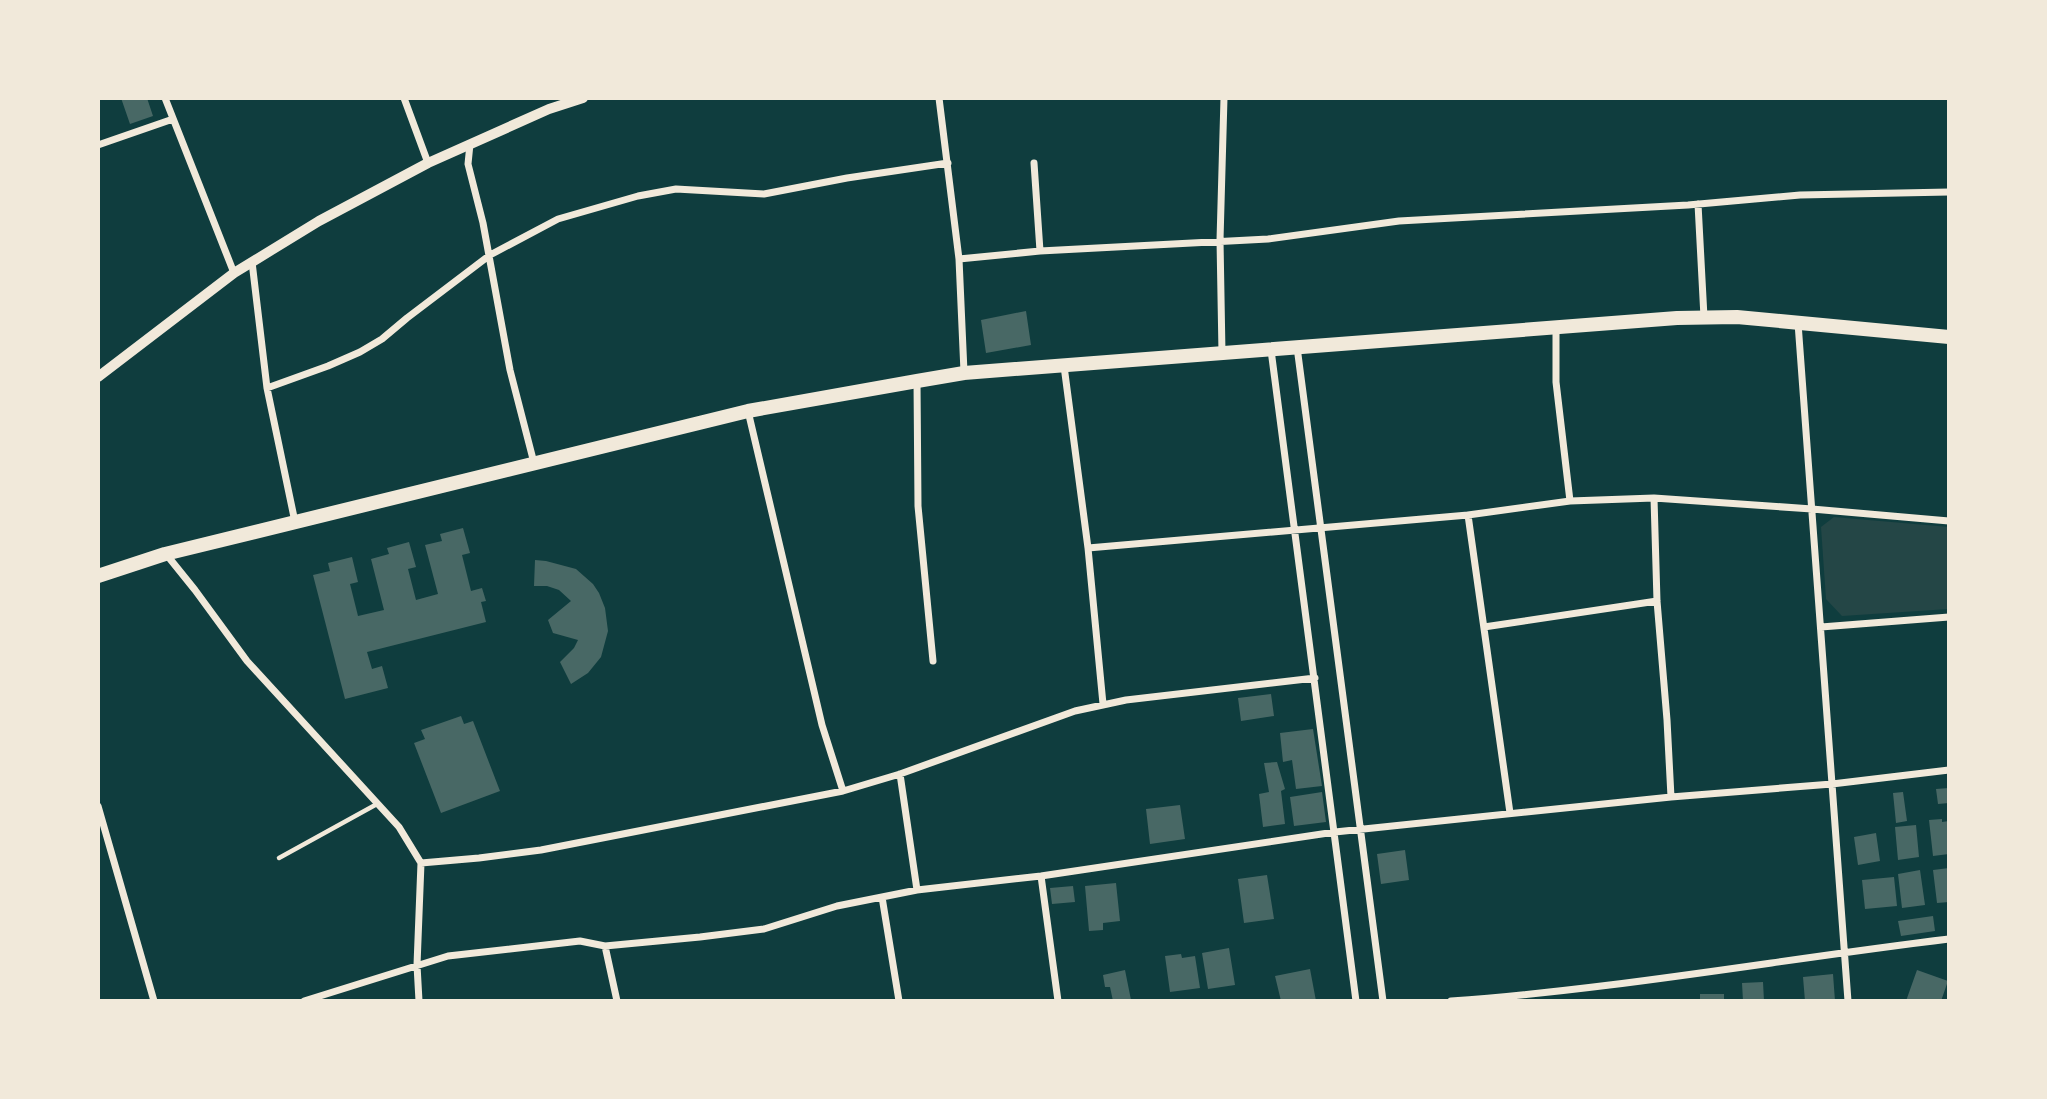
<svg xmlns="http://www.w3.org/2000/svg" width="2047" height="1099" font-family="Overpass,sans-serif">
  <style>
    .green { fill: #244646 }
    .building { fill: #486865 }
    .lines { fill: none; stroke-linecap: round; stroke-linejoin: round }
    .service { stroke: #f1e9da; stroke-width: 4.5 }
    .minor { stroke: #f1e9da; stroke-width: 7 }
    .tertiary { stroke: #f1e9da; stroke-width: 10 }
    .primary { stroke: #f1e9da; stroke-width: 14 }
  </style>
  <rect width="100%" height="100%" fill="#0f3d3e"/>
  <path class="green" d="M1834,517L1949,527V609L1842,616L1826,599L1821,527Z"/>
  <path class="building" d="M121,98H147L153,116L130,124Z
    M1026,311L1031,345L986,353L981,320Z
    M463,528L470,553L462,555L471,591L482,588L486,601L481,602L486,622L367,652L372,669L382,666L388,688L345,699L313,575L330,571L328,563L352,557L358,582L350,584L358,616L384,610L371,559L389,554L387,548L409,542L416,567L408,569L416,600L438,594L425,545L442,541L440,534Z
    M535,560L546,561L576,569L593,584L599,593L605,608L608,631L601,657L588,673L571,684L560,662L574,648L578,640L553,633L548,620L571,601L559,590L547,586H534Z
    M1271,694L1274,716L1241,721L1238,698Z
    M461,716L464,724L473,721L500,791L441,813L414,743L425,739L421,730Z
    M1313,729L1322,786L1296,789L1292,760L1283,762L1280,733Z
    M1277,762L1285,789L1281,791L1285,824L1263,827L1259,794L1269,792L1264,763Z
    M1949,788V803L1938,804L1936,789Z
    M1322,792L1326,822L1294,826L1290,797Z
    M1903,792L1907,821L1896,823L1893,793Z
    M1180,805L1185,839L1150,844L1146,809Z
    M1942,819V822L1949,821V854L1933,856L1929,820Z
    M1916,825L1919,857L1898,860L1895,827Z
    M1876,833L1880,861L1858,865L1854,837Z
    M1405,850L1409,880L1381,884L1377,854Z
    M1949,868V902L1937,903L1933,870Z
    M1920,870L1925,905L1902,908L1898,874Z
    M1267,875L1274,919L1244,923L1238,879Z
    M1894,877L1897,906L1865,909L1862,880Z
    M1116,883L1120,921L1103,923V930L1089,931L1085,886Z
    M1073,886L1075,902L1052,904L1050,888Z
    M1933,916L1935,931L1901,936L1898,921Z
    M1229,948L1235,985L1208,989L1202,953Z
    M1181,954L1182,958L1195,956L1200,988L1170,992L1165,956Z
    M1310,969L1316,1001H1281L1275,976Z
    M1125,970L1131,1000L1113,1001L1110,987H1105L1103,975Z
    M1917,970L1948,981L1941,1001H1922L1916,999L1915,1001H1906Z
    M1833,974L1835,1001H1805L1803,977Z
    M1763,982L1764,1001H1743L1742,983Z
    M1700,994H1724V1001H1700Z"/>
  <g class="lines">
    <path class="service" d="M279,858L377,804"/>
    <path class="minor" d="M165,98L234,273
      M404,98L428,163
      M939,98L959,259L964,372
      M470,144L468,164L483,223L510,370L534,463
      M98,145L173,119
      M1034,163L1040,251
      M1698,204L1704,317
      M959,259L1040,251L1268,239L1399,221L1688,205L1800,195L1949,192
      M252,262L267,388L295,522
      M1798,323L1848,1001
      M1556,327V382L1570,501
      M1297,347L1383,1001
      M1271,350L1356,1001
      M1222,353L1220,240L1224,98
      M1064,366L1088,548L1103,704
      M917,381L918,506L933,661
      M267,388L328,366L360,352L382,339L407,318L490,255L558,219L638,196L676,189L764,194L847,178L948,163
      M748,411L822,725L843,791
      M1654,498L1657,601L1667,720L1671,797
      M1468,515L1510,813
      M1088,548L1468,515L1570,501L1654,498L1812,509L1949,521
      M166,554L195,590L247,661L399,827L421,863L479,858L541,850L843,791L900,774L1075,711L1126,700L1315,678
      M1484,627L1657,601
      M1821,627L1949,617
      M900,774L917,890
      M98,806L154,1001
      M1041,876L1058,1001
      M882,897L899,1001
      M605,946L617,1001
      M304,1001L448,956L580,941L605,946L700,937L764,929L837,906L917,890L1041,876L1335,832L1671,797L1832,784L1949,770
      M419,1001L417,965L421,863
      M1451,1001C1618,989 1783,959 1949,939"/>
    <path class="tertiary" d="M98,377L234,273L319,221L428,163L549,109L583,98"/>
    <path class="primary" d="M98,576L165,554L748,411L917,381L964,373L1677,318L1737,317L1949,337"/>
  </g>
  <rect width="2047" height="1099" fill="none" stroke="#f1e9da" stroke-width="200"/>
</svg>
